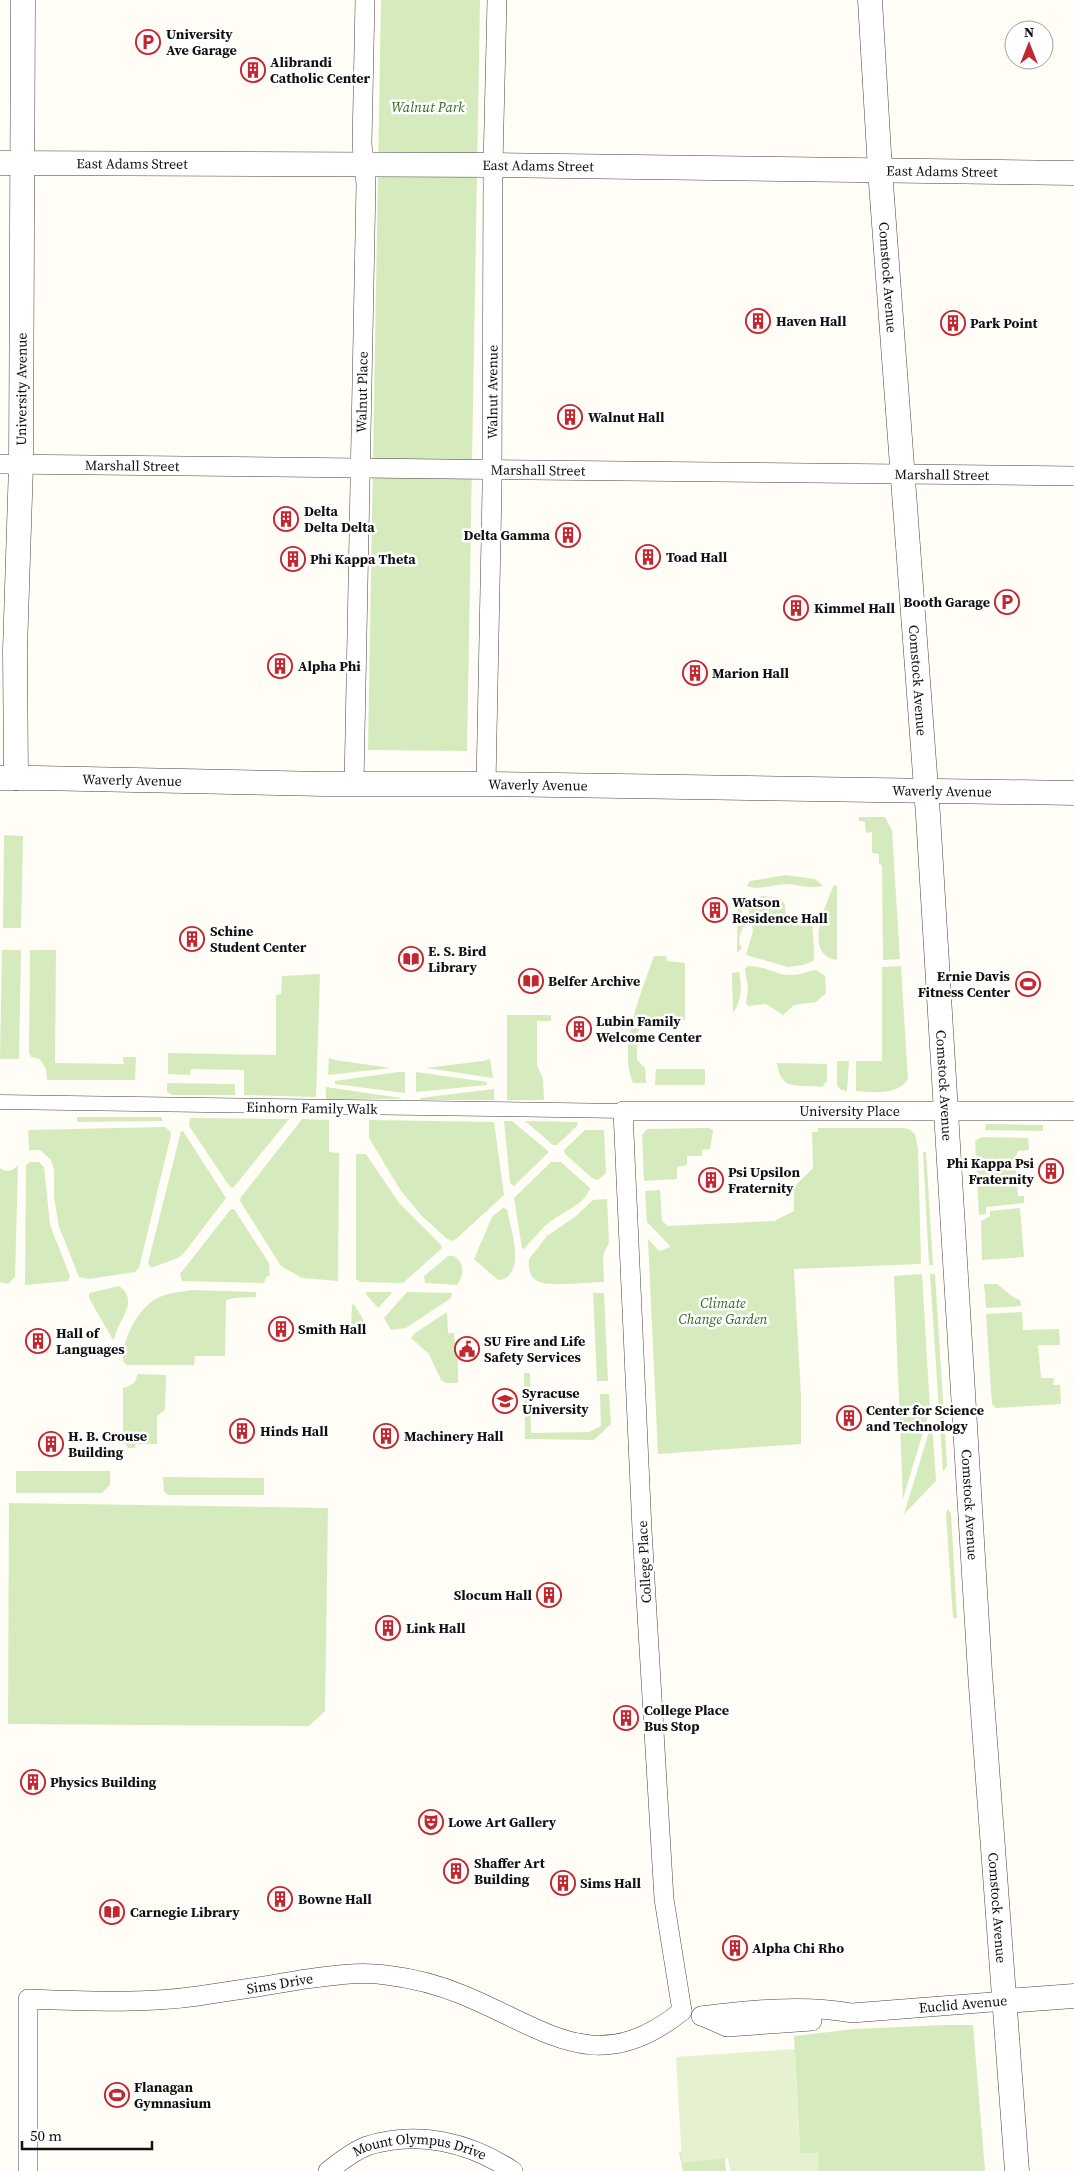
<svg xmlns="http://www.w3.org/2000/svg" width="1074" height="2171" font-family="'Source Serif 4',serif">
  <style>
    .green { fill: #d5ebbd }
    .pitch { fill: #e6f2cf }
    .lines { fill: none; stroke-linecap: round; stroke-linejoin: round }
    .pedestrian-casing { stroke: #444; stroke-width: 15 }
    .minor-casing { stroke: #444; stroke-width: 20 }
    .tertiary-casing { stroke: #444; stroke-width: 25 }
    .pedestrian { stroke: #fff; stroke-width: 14 }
    .minor { stroke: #fff; stroke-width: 19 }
    .tertiary { stroke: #fff; stroke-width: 24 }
    .labels { text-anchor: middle; stroke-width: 5; stroke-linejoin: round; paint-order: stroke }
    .poi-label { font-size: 14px; font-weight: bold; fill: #111; stroke: #fff; text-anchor: start }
    .park-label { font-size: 14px; font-style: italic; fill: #2f6b1f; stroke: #fff }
    .street-label { font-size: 14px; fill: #111; stroke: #fff }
  </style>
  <rect width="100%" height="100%" fill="#fffdf5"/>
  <path class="green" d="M381,0H480L467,751L368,750Z
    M859,817H885L892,830L900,959L883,960L882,865L879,864V854L872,853V832L866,833L865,822L859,821Z
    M4,835L23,836L21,928H3Z
    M786,875L815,879L823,886C810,889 799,885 787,884C772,884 761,891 747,886L750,881Z
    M834,885L837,886V960C802,955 826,904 834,885Z
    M761,896L779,898L785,904C784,915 791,930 805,924C808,923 809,921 812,921C812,929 816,957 813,961L803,965L788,967L746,955L753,931L748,907L754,900Z
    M738,898L745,924C741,932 736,939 742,948L737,953Z
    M2,950H21L19,1059H0Z
    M30,950H56L55,1063L124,1064L123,1057H136L135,1080H47L46,1069L40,1059L31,1057L29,1053Z
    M654,956H666L667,961L685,963V1020L642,1021L637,1034V1060L645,1068L646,1083H633C617,1047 642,991 654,956Z
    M748,966C767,966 777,976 792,975C801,975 808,971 816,970L825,976L826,993L816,1002L794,1005L783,1015L766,1004L748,1006L746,1003L748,988L745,969Z
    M901,966L908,1079C897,1096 874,1092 856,1091V1061H882V967Z
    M739,972C742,986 742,1001 733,1013L732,973Z
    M320,974L316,1097L244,1095V1070L191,1069L190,1075L168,1074V1053L276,1055V995L281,994L282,976Z
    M507,1015H551V1021H537V1065L543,1079L544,1100H507Z
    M329,1058L335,1060L391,1068L328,1075Z
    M490,1059L493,1078L426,1068L483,1061Z
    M837,1061H849L847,1091L841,1090L837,1086Z
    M777,1063L827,1064V1081L822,1087C797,1084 781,1092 777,1063Z
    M656,1069H705V1085H655Z
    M398,1072H405V1093L335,1084V1081Z
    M416,1072L487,1082V1085L416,1092Z
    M167,1083L235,1084V1095H172L167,1092Z
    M326,1087L401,1098V1099H326Z
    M494,1089V1100H420V1098Z
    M77,1117H162V1121L77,1122Z
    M190,1118L289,1119L233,1188L230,1187L189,1126Z
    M302,1119L329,1120V1152L339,1153L338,1281L302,1278L281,1266L240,1201L241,1197Z
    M369,1120L494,1122L504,1195L456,1239L452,1241L447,1239L421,1215L401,1191L369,1138Z
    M504,1121H512L548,1151V1153L514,1186L510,1183Z
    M525,1121L578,1122L577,1126L557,1145H553Z
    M986,1124L1043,1125V1131L985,1130Z
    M165,1127L170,1131L171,1135L139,1268L135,1272L89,1279L79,1277L59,1227L54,1197V1169L51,1160L40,1150H29L28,1130Z
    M709,1128L713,1130L710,1149L702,1150V1156H687V1165L677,1167V1179L644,1181L642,1135L647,1129Z
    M818,1128H902L909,1129L915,1134L918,1149L921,1263L919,1264L794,1269L801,1395V1444L658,1454L648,1239L659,1251L671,1247L647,1222L645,1191L660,1190L662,1221L668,1226L774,1221L794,1211V1187L813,1168L812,1132H818Z
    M585,1130H604L606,1173L598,1180L592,1178L565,1154L564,1150Z
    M181,1131H183L226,1198L184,1253L178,1258L151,1268L148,1263Z
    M982,1137L1028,1138L1029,1150L1018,1151L1015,1158L1018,1196H1024V1203L986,1207V1214L979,1215L975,1141Z
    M923,1152H926L933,1265H929Z
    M356,1154H366L399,1203L442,1246L441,1249L403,1283L361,1282L356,1279Z
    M30,1162H39L44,1167L50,1225L70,1276L68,1281L25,1285L26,1165Z
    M551,1162H561L590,1188C585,1206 558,1213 545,1226C538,1233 531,1241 524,1249L522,1248L514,1198Z
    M18,1165L15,1277L8,1284L0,1282V1168C7,1173 13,1171 18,1165Z
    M607,1199L609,1242L603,1256L604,1282C590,1282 551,1287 540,1282C530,1279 528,1269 529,1259L547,1236L576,1216L593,1200Z
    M503,1208L507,1209C510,1227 528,1277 498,1280L474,1259L492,1217Z
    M1020,1208L1024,1257L982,1260L981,1221L990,1216V1211Z
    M231,1209H234L269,1263L270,1275L266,1277L264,1283L182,1281L180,1274Z
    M448,1256H454C465,1262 464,1276 457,1285L425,1283L424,1276Z
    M922,1274L930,1409L903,1499L894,1276Z
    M930,1274H935L947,1466L943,1471Z
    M984,1284H997L1013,1297L1020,1300L1021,1306L986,1308Z
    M119,1286C137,1299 124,1314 117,1330C115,1334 116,1337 113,1340L89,1298V1293Z
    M192,1290L256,1292V1297L235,1298L226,1300L225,1356H195L194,1365H127L123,1361C123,1339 135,1313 154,1300C165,1293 179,1292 192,1290Z
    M367,1292H390L392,1293L378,1308L365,1293Z
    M407,1292L452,1293L451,1298L406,1328L391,1330L384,1318Z
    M593,1293H604L608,1381H597Z
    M354,1304L364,1321V1324L353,1334L351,1330L352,1305Z
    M447,1312L448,1333H454L455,1345L458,1346V1383H446L441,1380L429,1354L411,1338L415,1333Z
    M1022,1312L1023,1330L1059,1329L1060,1345H1038L1041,1378H1054L1053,1385H1060L1061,1404L996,1408L992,1404L986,1314Z
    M524,1373H530L531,1433L589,1432L601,1426L600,1394H609L611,1424L594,1440L525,1439Z
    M137,1374L166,1375L165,1410L157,1416V1444H136L135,1448H128L123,1441V1388C131,1386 137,1383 137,1374Z
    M932,1422L936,1481L904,1514Z
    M16,1471H110V1485L102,1493H16Z
    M163,1477L264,1478V1495H169L164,1492Z
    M9,1503L328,1508L325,1711L309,1726L8,1724Z
    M948,1509L951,1514L957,1618H953L946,1513Z
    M945,2025H973L985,2171H814L800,2153L794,2036L855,2029Z
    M724,2149L726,2171H683L679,2152Z"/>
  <path class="pitch" d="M795,2049L800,2153H818L819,2171H730L728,2158L682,2163L676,2057Z"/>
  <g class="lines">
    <defs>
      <path id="pedestrian" d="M0,1102L623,1111"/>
      <g id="minor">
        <path id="s1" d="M0,464L1074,476"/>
        <path id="s2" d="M354,784L366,184L362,144L365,0"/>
        <path id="s3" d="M486,784L492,489L493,165L497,0"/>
        <path id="s4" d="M682,2011L664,1899L642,1530L623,1111H1074"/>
        <path d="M701,2016C750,2010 803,2004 852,2013L1005,2001"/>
        <path d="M702,2016L727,2027L812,2021"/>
        <path id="s5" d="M28,2171V1999C85,2001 142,2004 198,1996C232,1991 266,1986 300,1980C328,1976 357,1971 386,1975C411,1978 439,1985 463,1995C546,2029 597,2080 682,2011"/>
        <path id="s6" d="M328,2171C340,2162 353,2151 367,2146C418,2130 469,2142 513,2171"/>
      </g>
      <g id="tertiary">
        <path id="s7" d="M870,0L880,170L928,815L980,1673L1017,2171"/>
        <path id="s8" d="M0,163L493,165L1074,173"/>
        <path id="s9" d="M0,778H37L324,784H486L1074,793"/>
        <path id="s10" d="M16,778L15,650L21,465L23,0"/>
        <path d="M1005,2001L1074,1996"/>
      </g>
    </defs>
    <use href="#pedestrian" class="pedestrian-casing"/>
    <use href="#minor" class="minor-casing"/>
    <use href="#tertiary" class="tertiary-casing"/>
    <use href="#pedestrian" class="pedestrian"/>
    <use href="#minor" class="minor"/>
    <use href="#tertiary" class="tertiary"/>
  </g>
  <defs>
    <symbol id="parking-ring" viewBox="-11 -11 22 22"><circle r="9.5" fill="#fff" stroke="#c4262e" stroke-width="1.5"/><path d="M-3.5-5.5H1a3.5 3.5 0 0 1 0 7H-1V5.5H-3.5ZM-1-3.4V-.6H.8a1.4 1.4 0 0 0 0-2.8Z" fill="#c4262e"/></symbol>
    <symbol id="building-ring" viewBox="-11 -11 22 22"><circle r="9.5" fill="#fff" stroke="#c4262e" stroke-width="1.5"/><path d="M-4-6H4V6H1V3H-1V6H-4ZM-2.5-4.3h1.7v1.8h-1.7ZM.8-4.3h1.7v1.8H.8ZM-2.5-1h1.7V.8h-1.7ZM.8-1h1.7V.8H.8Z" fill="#c4262e"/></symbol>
    <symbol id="library-ring" viewBox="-11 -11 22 22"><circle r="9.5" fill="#fff" stroke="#c4262e" stroke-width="1.5"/><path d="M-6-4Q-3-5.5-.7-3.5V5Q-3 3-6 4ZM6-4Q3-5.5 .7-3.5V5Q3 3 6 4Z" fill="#c4262e"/></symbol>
    <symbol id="stadium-ring" viewBox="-11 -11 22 22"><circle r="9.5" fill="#fff" stroke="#c4262e" stroke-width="1.5"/><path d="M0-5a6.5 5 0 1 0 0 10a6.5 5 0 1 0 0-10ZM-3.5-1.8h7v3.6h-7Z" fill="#c4262e"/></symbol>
    <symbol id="civic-ring" viewBox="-11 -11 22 22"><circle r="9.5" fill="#fff" stroke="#c4262e" stroke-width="1.5"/><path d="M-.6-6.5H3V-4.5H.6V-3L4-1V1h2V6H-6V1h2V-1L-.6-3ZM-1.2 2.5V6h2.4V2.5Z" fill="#c4262e"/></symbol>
    <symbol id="university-ring" viewBox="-11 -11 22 22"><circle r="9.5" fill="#fff" stroke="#c4262e" stroke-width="1.5"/><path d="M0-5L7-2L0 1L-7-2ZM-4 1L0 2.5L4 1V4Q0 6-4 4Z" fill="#c4262e"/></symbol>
    <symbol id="theatre-ring" viewBox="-11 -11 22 22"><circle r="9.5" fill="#fff" stroke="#c4262e" stroke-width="1.5"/><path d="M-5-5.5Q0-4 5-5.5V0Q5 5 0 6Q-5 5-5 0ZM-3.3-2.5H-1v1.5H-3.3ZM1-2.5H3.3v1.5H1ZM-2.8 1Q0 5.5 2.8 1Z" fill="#c4262e"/></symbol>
  </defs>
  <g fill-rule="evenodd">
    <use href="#parking-ring" x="134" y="28" width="28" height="28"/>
    <use href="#building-ring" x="239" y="56" width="28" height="28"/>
    <use href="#building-ring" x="744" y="307" width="28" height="28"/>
    <use href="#building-ring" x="939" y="309" width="28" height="28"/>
    <use href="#building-ring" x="556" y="403" width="28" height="28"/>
    <use href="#building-ring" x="272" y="505" width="28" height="28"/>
    <use href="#building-ring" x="554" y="521" width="28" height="28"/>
    <use href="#building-ring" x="634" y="543" width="28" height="28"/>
    <use href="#building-ring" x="279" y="545" width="28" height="28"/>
    <use href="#parking-ring" x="993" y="588" width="28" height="28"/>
    <use href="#building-ring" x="782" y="594" width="28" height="28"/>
    <use href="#building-ring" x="266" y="652" width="28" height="28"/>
    <use href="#building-ring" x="681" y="659" width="28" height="28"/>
    <use href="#building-ring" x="701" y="896" width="28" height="28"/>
    <use href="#building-ring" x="178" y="925" width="28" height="28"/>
    <use href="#library-ring" x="397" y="945" width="28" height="28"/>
    <use href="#library-ring" x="517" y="967" width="28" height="28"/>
    <use href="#stadium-ring" x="1014" y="970" width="28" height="28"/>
    <use href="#building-ring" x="565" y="1015" width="28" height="28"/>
    <use href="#building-ring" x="1037" y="1157" width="28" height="28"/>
    <use href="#building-ring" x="697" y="1166" width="28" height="28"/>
    <use href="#building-ring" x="267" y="1315" width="28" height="28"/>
    <use href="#building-ring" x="24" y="1327" width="28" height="28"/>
    <use href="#civic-ring" x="453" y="1335" width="28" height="28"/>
    <use href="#university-ring" x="491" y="1387" width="28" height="28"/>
    <use href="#building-ring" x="835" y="1404" width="28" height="28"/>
    <use href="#building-ring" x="228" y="1417" width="28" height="28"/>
    <use href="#building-ring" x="372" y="1422" width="28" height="28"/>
    <use href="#building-ring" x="37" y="1430" width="28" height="28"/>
    <use href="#building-ring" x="535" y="1581" width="28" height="28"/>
    <use href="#building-ring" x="374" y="1614" width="28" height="28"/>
    <use href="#building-ring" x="612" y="1704" width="28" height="28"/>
    <use href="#building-ring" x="19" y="1768" width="28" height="28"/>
    <use href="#theatre-ring" x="417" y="1808" width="28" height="28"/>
    <use href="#building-ring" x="442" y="1857" width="28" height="28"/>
    <use href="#building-ring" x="549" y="1869" width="28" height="28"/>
    <use href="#building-ring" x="266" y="1885" width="28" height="28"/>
    <use href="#library-ring" x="98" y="1898" width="28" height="28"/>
    <use href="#building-ring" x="721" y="1934" width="28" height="28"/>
    <use href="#stadium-ring" x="103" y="2081" width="28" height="28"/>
  </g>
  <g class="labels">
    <g class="poi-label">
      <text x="166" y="39">University<tspan x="166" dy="16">Ave Garage</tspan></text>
      <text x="270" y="67">Alibrandi<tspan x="270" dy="16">Catholic Center</tspan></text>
      <text x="776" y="326">Haven Hall</text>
      <text x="970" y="328">Park Point</text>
      <text x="588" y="422">Walnut Hall</text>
      <text x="304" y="516">Delta<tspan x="304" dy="16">Delta Delta</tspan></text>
      <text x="550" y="540" text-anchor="end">Delta Gamma</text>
      <text x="666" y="562">Toad Hall</text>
      <text x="310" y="564">Phi Kappa Theta</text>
      <text x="990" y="607" text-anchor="end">Booth Garage</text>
      <text x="814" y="613">Kimmel Hall</text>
      <text x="298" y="671">Alpha Phi</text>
      <text x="712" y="678">Marion Hall</text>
      <text x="732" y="907">Watson<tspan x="732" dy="16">Residence Hall</tspan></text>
      <text x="210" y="936">Schine<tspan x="210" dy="16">Student Center</tspan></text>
      <text x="428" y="956">E. S. Bird<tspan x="428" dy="16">Library</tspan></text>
      <text x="1010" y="981" text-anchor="end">Ernie Davis<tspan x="1010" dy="16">Fitness Center</tspan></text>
      <text x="548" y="986">Belfer Archive</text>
      <text x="596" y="1026">Lubin Family<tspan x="596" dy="16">Welcome Center</tspan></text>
      <text x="1034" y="1168" text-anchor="end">Phi Kappa Psi<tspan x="1034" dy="16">Fraternity</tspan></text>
      <text x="728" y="1177">Psi Upsilon<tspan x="728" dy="16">Fraternity</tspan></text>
      <text x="298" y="1334">Smith Hall</text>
      <text x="56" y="1338">Hall of<tspan x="56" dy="16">Languages</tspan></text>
      <text x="484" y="1346">SU Fire and Life<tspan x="484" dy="16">Safety Services</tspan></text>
      <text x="522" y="1398">Syracuse<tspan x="522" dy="16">University</tspan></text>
      <text x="866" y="1415">Center for Science<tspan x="866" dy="16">and Technology</tspan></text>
      <text x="260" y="1436">Hinds Hall</text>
      <text x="68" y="1441">H. B. Crouse<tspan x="68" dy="16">Building</tspan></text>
      <text x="404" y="1441">Machinery Hall</text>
      <text x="532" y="1600" text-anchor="end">Slocum Hall</text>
      <text x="406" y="1633">Link Hall</text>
      <text x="644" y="1715">College Place<tspan x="644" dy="16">Bus Stop</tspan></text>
      <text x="50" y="1787">Physics Building</text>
      <text x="448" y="1827">Lowe Art Gallery</text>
      <text x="474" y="1868">Shaffer Art<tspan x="474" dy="16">Building</tspan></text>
      <text x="580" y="1888">Sims Hall</text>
      <text x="298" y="1904">Bowne Hall</text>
      <text x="130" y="1917">Carnegie Library</text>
      <text x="752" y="1953">Alpha Chi Rho</text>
      <text x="134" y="2092">Flanagan<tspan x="134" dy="16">Gymnasium</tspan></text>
    </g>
    <g class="park-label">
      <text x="428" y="112">Walnut Park</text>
      <text x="723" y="1308">Climate<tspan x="723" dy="16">Change Garden</tspan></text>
    </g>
    <g class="street-label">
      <text dy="5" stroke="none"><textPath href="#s8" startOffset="132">East Adams Street</textPath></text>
      <text dy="5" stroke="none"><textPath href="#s8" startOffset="538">East Adams Street</textPath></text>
      <text dy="5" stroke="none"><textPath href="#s8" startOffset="942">East Adams Street</textPath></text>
      <text dy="5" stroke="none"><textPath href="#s7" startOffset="278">Comstock Avenue</textPath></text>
      <text dy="5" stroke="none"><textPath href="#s10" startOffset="389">University Avenue</textPath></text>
      <text dy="5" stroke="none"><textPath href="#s2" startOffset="392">Walnut Place</textPath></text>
      <text dy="5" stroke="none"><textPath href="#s3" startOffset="392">Walnut Avenue</textPath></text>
      <text dy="5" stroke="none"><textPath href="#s1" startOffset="132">Marshall Street</textPath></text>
      <text dy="5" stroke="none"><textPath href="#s1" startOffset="538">Marshall Street</textPath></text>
      <text dy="5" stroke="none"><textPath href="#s1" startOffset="942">Marshall Street</textPath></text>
      <text dy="5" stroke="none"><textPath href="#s7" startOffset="682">Comstock Avenue</textPath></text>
      <text dy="5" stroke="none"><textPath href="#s9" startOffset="132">Waverly Avenue</textPath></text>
      <text dy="5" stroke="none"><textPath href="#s9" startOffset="538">Waverly Avenue</textPath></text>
      <text dy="5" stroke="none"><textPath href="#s9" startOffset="942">Waverly Avenue</textPath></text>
      <text dy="5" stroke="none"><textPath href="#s7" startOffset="1088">Comstock Avenue</textPath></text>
      <text transform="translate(312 1108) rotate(1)" y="5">Einhorn Family Walk</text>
      <text dy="5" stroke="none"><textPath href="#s4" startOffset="1129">University Place</textPath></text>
      <text dy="5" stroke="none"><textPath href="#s7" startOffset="1508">Comstock Avenue</textPath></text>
      <text transform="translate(644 1562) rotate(-93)" y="5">College Place</text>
      <text dy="5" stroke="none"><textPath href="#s7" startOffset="1912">Comstock Avenue</textPath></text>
      <text dy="5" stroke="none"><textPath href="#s5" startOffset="425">Sims Drive</textPath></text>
      <text transform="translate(963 2004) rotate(-5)" y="5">Euclid Avenue</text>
      <text dy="5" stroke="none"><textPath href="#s6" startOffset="100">Mount Olympus Drive</textPath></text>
    </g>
  </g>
  <g transform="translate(1029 45)"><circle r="24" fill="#ffffff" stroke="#a0a0a0"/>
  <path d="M0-4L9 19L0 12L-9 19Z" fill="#c4262e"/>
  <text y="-8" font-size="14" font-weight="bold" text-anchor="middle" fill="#111111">N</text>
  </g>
  <path d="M22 2141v8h130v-8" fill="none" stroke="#111111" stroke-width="2.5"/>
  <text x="30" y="2141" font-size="15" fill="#111111" stroke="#ffffff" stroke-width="4" paint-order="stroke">50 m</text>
</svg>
